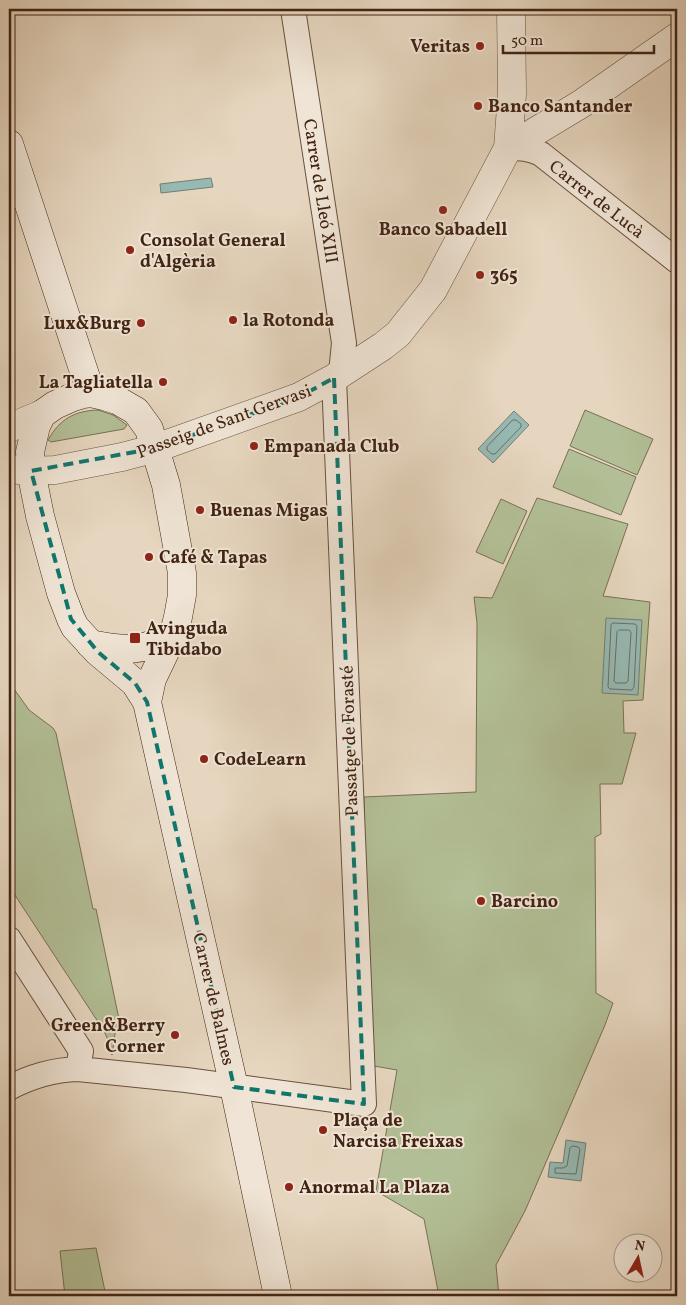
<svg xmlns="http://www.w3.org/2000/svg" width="686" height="1305" font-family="Vollkorn,serif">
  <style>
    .green { fill: #b2be95; stroke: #7a7054 }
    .water { fill: #96b9b3; stroke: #747d73 }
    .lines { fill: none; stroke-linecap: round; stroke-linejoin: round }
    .shore { stroke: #6c6e63; stroke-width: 1 }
    .minor-casing { stroke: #6b503e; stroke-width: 26 }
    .tertiary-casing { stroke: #6b503e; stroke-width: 29 }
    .secondary-casing { stroke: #422313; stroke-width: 29 }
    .minor { stroke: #efe4d5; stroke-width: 24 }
    .tertiary { stroke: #efe4d5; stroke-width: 28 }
    .secondary { stroke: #efe4d5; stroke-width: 28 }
    .marked { fill: none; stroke: #0f766e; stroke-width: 4; stroke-dasharray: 10 6; stroke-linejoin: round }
    .poi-dot { fill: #8f2418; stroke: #efe4d5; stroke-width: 2 }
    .labels { text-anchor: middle; stroke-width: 4; stroke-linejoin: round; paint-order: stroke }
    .poi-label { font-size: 18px; font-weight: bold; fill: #422313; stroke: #efe4d5; text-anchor: start }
    .street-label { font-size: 18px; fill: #422313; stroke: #efe4d5 }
  </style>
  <rect width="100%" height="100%" fill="#e6d6bf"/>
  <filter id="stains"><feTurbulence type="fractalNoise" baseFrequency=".004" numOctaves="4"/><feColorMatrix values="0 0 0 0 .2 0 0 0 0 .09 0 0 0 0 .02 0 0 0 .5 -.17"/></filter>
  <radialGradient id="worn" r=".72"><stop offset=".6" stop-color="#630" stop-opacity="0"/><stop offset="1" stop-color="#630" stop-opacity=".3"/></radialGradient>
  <path class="green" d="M98,410L113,415L127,425L124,429L51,442L48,440C60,419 74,411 98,410Z
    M585,410L653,439L637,475L570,446Z
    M569,449L636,477L621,515L553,487Z
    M537,498L628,524L603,596L650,602L643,700L623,701L624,733H636L622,784H600L601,834L595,837L596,993L613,1003L605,1025L525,1211L496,1265L499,1296H439L424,1219L376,1191L397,1070L374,1066L365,869L364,797L476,792L477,623L474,597L492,598Z
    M501,499L527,511L503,564L476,552Z
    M9,682L29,710L53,728L56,733L93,909H96L119,1019L117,1020L112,1055L108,1040L104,1031L9,886Z
    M96,1248L106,1296H65L60,1251Z"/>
  <path class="water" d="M211,178L213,187L161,193L160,184Z
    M514,411L529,425L493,463L478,449Z
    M606,618L642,620L638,695L602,693Z
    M566,1140L586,1143L581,1181L548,1177L550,1162L563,1163Z"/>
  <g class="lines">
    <path class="shore" d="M513,420H516L521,424V427L495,454H492L487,450V447Z
      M613,623L635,624L637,626L634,687L632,690L610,689L608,687L611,625Z
      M619,630H629L631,632L628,681L626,683H616L614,681L617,632Z
      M573,1146L578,1147L580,1149L576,1174L555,1173V1168H563L567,1166L570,1148Z"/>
    <defs>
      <path id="minor" d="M293,9L344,343L341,373
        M508,148C520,148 530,148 541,154L677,261
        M9,939L81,1051L78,1069
        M9,1088C31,1076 53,1070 78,1069L186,1080L364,1104L334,378"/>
      <path id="tertiary" d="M508,148L581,104L677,37
        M9,428L42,414
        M9,469L31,471L55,470L122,457L156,448L299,397L334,378L383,346L398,334L433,290L508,148L512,94L511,9"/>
      <path id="secondary" d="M9,144L91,393
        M90,644C125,651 139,652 172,637
        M147,702L152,679L174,633L178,617L182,595V573L166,485L149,429L136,411L117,400L104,396L91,393L83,394L73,397L55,405L42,414L36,426L30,452L31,471L40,516L61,593L71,619L75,627L98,652L135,683L147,702L234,1087L278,1296"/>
    </defs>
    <use href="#minor" class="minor-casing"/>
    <use href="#tertiary" class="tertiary-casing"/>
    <use href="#secondary" class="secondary-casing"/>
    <use href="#minor" class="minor"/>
    <use href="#tertiary" class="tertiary"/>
    <use href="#secondary" class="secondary"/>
  </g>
  <path class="marked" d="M334,378L364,1104L234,1087L147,702L135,683L98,652L71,619L31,471L156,448L299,397Z"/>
  <g class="poi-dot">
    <circle cx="480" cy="46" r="5"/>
    <circle cx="478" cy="106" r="5"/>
    <circle cx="443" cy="210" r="5"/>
    <circle cx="130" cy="250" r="5"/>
    <circle cx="480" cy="275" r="5"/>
    <circle cx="233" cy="320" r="5"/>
    <circle cx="141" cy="323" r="5"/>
    <circle cx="163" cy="382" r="5"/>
    <circle cx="254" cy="446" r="5"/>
    <circle cx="200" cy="510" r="5"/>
    <circle cx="149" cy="557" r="5"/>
    <rect x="129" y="632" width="12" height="12" rx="2.5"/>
    <circle cx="204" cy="759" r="5"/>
    <circle cx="481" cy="901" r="5"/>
    <circle cx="175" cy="1035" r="5"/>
    <circle cx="323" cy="1130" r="5"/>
    <circle cx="289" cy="1187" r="5"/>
  </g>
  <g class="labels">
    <g class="poi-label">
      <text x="470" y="52" text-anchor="end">Veritas</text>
      <text x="488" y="112">Banco Santander</text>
      <text x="443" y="235" text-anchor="middle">Banco Sabadell</text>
      <text x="140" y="246">Consolat General<tspan x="140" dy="21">d'Algèria</tspan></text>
      <text x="490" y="281">365</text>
      <text x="243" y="326">la Rotonda</text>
      <text x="131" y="329" text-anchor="end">Lux&amp;Burg</text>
      <text x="153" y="388" text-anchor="end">La Tagliatella</text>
      <text x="264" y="452">Empanada Club</text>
      <text x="210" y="516">Buenas Migas</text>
      <text x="159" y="563">Café &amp; Tapas</text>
      <text x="146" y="634">Avinguda<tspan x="146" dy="21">Tibidabo</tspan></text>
      <text x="214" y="765">CodeLearn</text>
      <text x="491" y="907">Barcino</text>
      <text x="165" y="1031" text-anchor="end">Green&amp;Berry<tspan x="165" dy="21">Corner</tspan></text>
      <text x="333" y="1126">Plaça de<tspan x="333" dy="21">Narcisa Freixas</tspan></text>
      <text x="299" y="1193">Anormal La Plaza</text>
    </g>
    <g class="street-label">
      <text transform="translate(321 191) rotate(81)" y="6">Carrer de Lleó XIII</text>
      <text transform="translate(597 199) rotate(38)" y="6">Carrer de Lucà</text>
      <text transform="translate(224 421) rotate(-20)" y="6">Passeig de Sant Gervasi</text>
      <text transform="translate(349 741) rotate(-92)" y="6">Passatge de Forasté</text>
      <text transform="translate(214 999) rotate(77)" y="6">Carrer de Balmes</text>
    </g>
  </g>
  <rect width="686" height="1305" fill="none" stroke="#e6d6bf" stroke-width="30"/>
  <rect x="10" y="10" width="666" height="1285" fill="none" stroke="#422313" stroke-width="2.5"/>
  <rect x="15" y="15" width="656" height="1275" fill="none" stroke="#422313"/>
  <g transform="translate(638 1258) rotate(9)"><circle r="24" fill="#efe4d5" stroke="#aa9787"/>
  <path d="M0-4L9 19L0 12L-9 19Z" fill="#8f2418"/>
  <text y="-8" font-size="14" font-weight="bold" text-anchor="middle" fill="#422313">N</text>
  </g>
  <path d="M503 45v8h151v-8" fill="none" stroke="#422313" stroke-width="2.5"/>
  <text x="511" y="45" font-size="15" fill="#422313" stroke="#efe4d5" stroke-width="4" paint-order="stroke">50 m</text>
  <rect width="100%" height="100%" filter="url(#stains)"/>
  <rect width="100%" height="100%" fill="url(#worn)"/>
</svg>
